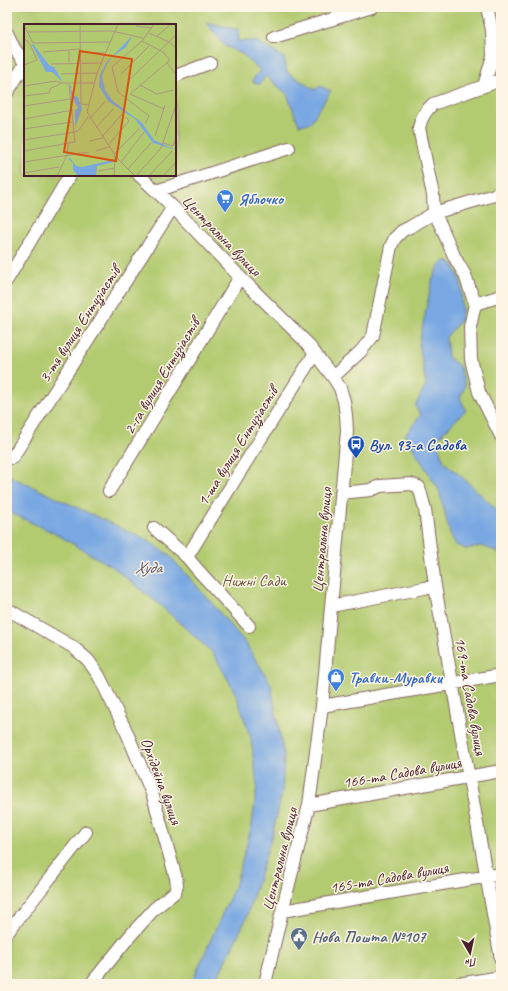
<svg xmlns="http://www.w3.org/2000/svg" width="508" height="991" font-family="Caveat,sans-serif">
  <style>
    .green { fill: #b2ca6f; stroke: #7e744d; fill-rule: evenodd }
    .water { fill: #78a7e2; stroke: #616386 }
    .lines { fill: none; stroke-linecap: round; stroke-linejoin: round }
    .minor-casing { stroke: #84635f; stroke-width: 14 }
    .minor { stroke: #fff; stroke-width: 12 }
    .labels { text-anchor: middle; stroke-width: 3; stroke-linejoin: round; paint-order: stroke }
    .shop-label { font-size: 16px; font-weight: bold; fill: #366cbe; stroke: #fcf5e5; text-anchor: start }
    .street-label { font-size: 16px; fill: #4a1f2b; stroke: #fcf5e5 }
    .transit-label { font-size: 16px; font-weight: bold; fill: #164399; stroke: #fcf5e5; text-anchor: start }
    .park-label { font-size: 16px; fill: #69523f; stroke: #fcf5e5 }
    .service-label { font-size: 16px; font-weight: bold; fill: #4e5e75; stroke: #fcf5e5; text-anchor: start }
    .water-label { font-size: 17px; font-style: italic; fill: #5a4f6b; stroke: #fcf5e5 }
    .inset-road { fill: none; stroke: #ae9384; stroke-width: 1 }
    .view { fill: #d8530f; fill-opacity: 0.15; stroke: #d8530f; stroke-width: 2 }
    .inset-edge { fill: none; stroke: #4a1f2b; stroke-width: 2 }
  </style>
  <rect width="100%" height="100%" fill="#fcf5e5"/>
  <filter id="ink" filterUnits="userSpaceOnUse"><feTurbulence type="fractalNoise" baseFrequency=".025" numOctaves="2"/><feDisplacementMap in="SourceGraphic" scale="8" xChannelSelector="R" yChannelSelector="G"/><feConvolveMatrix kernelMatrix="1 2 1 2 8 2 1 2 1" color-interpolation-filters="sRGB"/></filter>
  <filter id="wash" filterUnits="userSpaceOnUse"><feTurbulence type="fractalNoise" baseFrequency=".012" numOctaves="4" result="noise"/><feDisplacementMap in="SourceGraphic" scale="16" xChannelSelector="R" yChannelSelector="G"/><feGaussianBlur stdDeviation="0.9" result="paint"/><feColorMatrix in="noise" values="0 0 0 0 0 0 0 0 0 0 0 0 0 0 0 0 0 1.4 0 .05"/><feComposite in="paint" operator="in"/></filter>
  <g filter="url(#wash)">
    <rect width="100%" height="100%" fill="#f0e0c0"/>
    <path class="green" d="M7,7H501V984H7ZM25,25H175V175H25Z"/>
    <path class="water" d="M206,22L240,30L238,41H257L284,58L287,72L315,90L320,86L331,91L310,123L299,125L287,94L266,76L259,85L252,81L260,70L242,54L225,46Z
      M445,261L453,263L461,282L462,310L461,320L446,337L448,357L460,367L465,386L460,398L466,410L436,440L444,462L461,476L479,493L499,512L501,516V560L498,552L482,546L466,549L456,545L450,534L439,490L405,435L421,415L415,406L426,385L419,343L432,281L439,266Z
      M7,475L147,540L169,555L195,584L245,642L271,684L284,758L282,793L272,836L246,919L214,984H190L192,982L236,883L252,825L257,785L251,739L236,694L213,653L160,605L114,568L56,534L7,511Z"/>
  </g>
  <g filter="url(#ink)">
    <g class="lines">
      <defs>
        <path id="minor" d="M7,33L14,48L25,63
          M274,37L372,7
          M175,76L210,63
          M501,80L433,104C425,111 421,118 419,128L433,195L434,213L440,224L455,258L465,275L475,304L470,327L471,359L479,392L501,436
          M484,86L493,56L492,30L487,7
          M7,93L25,64
          M139,175L173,207L240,277L306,342L333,377L340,388L344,401L346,415L347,431L322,706L309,805L282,911L265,984
          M156,191L289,148
          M7,280L70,175
          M475,304L501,296
          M333,377L361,351L373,336L391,246L395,238L402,231L410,227L434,213L501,193
          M12,458L173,207
          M109,491L240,277
          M341,493L371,490L380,486L411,484L419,487L425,509L435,586L501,959
          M154,528L187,557L197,569L249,626
          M187,557L251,454L315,353
          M331,606L435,586
          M7,609L73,647L88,660L99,676L127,733L153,796L176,878L177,885L175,892L154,909L129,937L91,984
          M322,706L501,675
          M309,805L501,771
          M282,911L501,874
          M7,933L86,832
          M458,984L501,977"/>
      </defs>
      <use href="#minor" class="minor-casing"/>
      <use href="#minor" class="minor"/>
    </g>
  </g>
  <defs>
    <symbol id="supermarket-pin" viewBox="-11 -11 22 30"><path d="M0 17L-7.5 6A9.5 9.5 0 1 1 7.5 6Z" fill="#3f7fe0" stroke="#fcf5e5"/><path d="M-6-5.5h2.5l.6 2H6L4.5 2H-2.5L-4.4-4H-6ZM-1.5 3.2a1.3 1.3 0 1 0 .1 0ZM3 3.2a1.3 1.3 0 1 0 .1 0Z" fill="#fff"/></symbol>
    <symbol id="bus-pin" viewBox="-11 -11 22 30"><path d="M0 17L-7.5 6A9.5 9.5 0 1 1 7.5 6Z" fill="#1a4fb4" stroke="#fcf5e5"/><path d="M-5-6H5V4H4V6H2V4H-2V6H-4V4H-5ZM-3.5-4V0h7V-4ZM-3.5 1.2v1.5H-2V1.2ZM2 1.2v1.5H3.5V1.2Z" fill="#fff"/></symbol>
    <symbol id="shop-pin" viewBox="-11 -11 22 30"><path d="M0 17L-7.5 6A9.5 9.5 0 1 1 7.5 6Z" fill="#3f7fe0" stroke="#fcf5e5"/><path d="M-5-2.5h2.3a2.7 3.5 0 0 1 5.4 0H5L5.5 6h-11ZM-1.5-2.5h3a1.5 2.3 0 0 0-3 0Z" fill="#fff"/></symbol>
    <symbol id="civic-pin" viewBox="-11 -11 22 30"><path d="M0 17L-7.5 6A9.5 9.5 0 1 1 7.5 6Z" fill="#5c6f8a" stroke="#fcf5e5"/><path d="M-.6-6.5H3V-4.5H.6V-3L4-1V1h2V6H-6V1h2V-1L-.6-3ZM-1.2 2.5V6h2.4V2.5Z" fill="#fff"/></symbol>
  </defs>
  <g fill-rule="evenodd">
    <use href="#supermarket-pin" x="215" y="188" width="20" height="27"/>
    <use href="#bus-pin" x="346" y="434" width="20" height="27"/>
    <use href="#shop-pin" x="326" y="667" width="20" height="27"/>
    <use href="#civic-pin" x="289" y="926" width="20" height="27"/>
  </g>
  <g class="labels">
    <g class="shop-label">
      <text x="238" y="204">Яблочко</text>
      <text x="349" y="683">Травки-Муравки</text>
    </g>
    <g class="street-label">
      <text transform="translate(222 235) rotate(46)" y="6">Центральна вулиця</text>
      <text transform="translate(79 324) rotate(-57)" y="6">3-тя вулиця Ентузіастів</text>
      <text transform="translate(161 376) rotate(-59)" y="6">2-га вулиця Ентузіастів</text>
      <text transform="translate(237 446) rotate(-58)" y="6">1-ша вулиця Ентузіастів</text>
      <text transform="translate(321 540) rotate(-85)" y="6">Центральна вулиця</text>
      <text transform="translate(471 696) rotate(80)" y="6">169-та Садова вулиця</text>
      <text transform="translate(402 772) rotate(-10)" y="6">166-та Садова вулиця</text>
      <text transform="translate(162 781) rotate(70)" y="6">Орхідейна вулиця</text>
      <text transform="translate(279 859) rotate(-76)" y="6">Центральна вулиця</text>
      <text transform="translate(389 877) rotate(-10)" y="6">165-та Садова вулиця</text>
    </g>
    <g class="transit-label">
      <text x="369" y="450">Вул. 93-а Садова</text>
    </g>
    <g class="park-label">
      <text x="254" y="586">Нижні Сади</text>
    </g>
    <g class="service-label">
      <text x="312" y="942">Нова Пошта №107</text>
    </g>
    <g class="water-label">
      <text x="148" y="573">Худа</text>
    </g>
  </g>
  <g transform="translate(24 24)">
    <rect width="152" height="152" fill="#f0e0c0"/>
    <path d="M0,0H152V152H0Z" fill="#b2ca6f"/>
    <path d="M108,12L102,23L88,33L82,42L78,52L81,66L89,77L118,99L130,116L152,126L129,119L111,95L84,77L75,62L76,51L82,39ZM9,20L25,41L30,43L39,58L28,48H22L8,21ZM48,62L47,65L50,72L54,73L58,85L51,103V87L54,84L47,71L46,63ZM46,134L52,142L58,143L89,136L90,138L73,142L72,152H50L53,150L49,146V139L44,135Z" fill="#78a7e2"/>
    <path class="inset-road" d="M56,0L57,80L65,81M0,1L9,19M112,2L128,4M4,8L88,7L119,14M125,9L145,18L152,24M132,13L147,0M0,14L6,20L13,36L0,41M118,17L139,28L146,36L106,70L140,85M9,19L86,18M19,28L56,25M56,28L82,29M45,39V26M143,39L151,49M27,40L78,39M37,50L73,49M97,50L125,22M104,57L152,11M116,61L133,70L149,66M0,62L32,57L37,59M0,72L25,69L27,64L38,59H70M0,82L46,75M0,95L49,86M65,95L82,77M121,100L125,92L94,68L88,43L118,17L130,0M72,104L89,85M0,105L48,98M131,112L141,81M78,113L98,90M0,116L51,108L55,106L64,93M65,117L79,114M139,119L149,122L152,114M84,121L105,97L102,93M0,127L51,118L45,60M72,127L85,123M90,130L115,105M92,133L111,152M0,138L65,128M97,138L120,108M104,145L127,119M74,147L91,144M0,149L35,143M33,152L43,131L44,120M90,152L91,131L63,88L73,49L94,0M112,152L137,124L152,81M125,152L148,127M139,152L152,138"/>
    <path class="view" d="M56,27L108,35L92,137L40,128Z"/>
    <rect width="152" height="152" class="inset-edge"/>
  </g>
  <rect width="508" height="991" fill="none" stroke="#fcf5e5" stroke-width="24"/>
  <g transform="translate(470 953) rotate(171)" stroke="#fcf5e5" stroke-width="3" paint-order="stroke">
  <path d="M0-3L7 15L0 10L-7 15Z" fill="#4a1f2b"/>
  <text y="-6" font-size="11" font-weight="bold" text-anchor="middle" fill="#4a1f2b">Пн</text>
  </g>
</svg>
